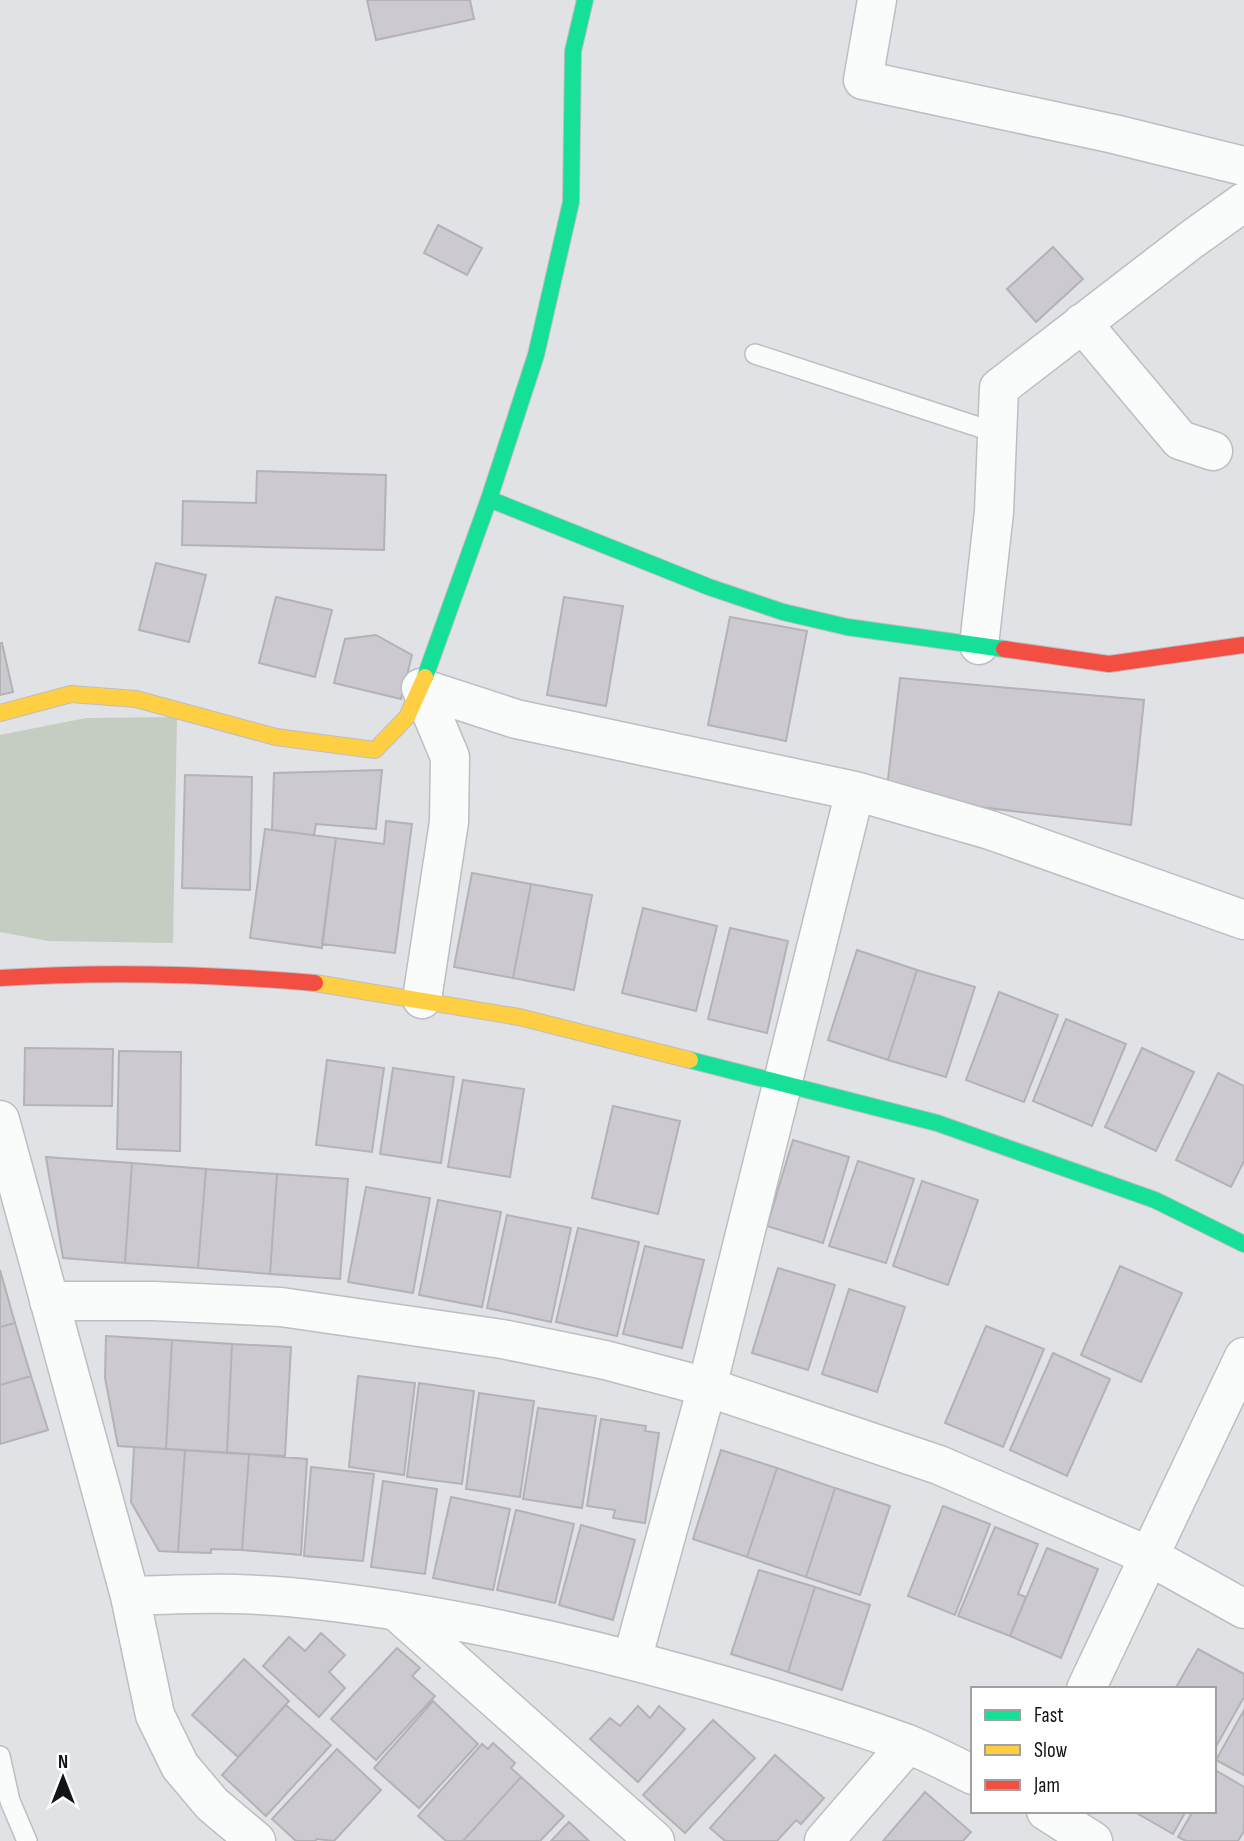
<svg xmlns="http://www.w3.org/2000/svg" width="1244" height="1841" font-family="'Sofia Sans Condensed',sans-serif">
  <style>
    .green { fill: #c5ccc2 }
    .building { fill: #cdc9d0; stroke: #b3b2b5; stroke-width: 2 }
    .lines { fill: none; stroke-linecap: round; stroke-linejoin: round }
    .lane-casing { stroke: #bdbec1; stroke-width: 22 }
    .street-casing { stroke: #bdbec1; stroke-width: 41 }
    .fast-casing { stroke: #bdbec1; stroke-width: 18 }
    .slow-casing { stroke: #bdbec1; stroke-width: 18 }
    .jam-casing { stroke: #bdbec1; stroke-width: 18 }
    .lane { stroke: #fafbfb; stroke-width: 19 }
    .street { stroke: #fafbfb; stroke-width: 38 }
    .fast { stroke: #16e098; stroke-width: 16 }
    .slow { stroke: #ffcf43; stroke-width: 16 }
    .jam { stroke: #f24e42; stroke-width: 16 }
  </style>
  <rect width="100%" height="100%" fill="#e1e2e6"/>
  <path class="green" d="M177,717L173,943L48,941L0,932V735L86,718Z"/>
  <path class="building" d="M367,0H470L474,19L376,40Z
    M438,225L482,248L467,275L424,253Z
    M1053,247L1083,279L1036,322L1007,289Z
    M257,471L386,475L384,550L182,545L183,501L256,503Z
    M156,563L206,575L189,642L139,630Z
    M276,597L332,610L315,677L259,663Z
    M564,597L623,606L606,706L547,695Z
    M730,617L807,631L786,741L708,725Z
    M376,635L412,655L401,699L334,683L345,639Z
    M0,643H2L13,692L0,695Z
    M900,678L1144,700L1131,825L886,796Z
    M382,770L376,829L316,824L314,835L272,830L274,773Z
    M185,775L252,777L250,890L182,888Z
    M386,821L412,824L395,953L322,944L336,838L384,844Z
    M265,829L336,838L322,948L250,938Z
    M472,873L531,884L513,978L454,967Z
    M531,884L592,895L574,990L513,978Z
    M643,908L717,926L696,1011L622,993Z
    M730,928L788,941L767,1033L708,1019Z
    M857,950L917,970L888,1060L828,1040Z
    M917,970L975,987L946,1077L888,1060Z
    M999,992L1058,1015L1024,1102L966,1080Z
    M1066,1019L1126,1044L1092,1126L1033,1101Z
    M25,1048L113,1049L112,1106L24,1105Z
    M1142,1048L1194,1072L1156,1151L1105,1127Z
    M119,1051L181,1052L180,1151L117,1149Z
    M327,1060L384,1068L372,1152L316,1145Z
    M393,1068L454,1077L441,1163L380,1154Z
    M1218,1073L1244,1086V1161L1231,1187L1176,1160Z
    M463,1080L524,1089L510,1177L448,1167Z
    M613,1106L680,1121L658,1214L592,1198Z
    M793,1140L849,1157L823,1243L767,1226Z
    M46,1157L132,1163L125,1263L63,1258Z
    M858,1161L914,1179L886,1263L829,1246Z
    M132,1163L206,1169L198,1268L125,1263Z
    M206,1169L277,1174L270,1274L198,1268Z
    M277,1174L348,1179L340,1279L270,1274Z
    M922,1181L978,1200L948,1285L893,1266Z
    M366,1187L430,1198L413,1293L348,1282Z
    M438,1200L501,1212L482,1307L419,1295Z
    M507,1215L571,1228L551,1322L487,1308Z
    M578,1228L639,1242L617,1336L556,1322Z
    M645,1246L704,1260L682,1348L623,1334Z
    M1120,1266L1182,1293L1141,1382L1081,1355Z
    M778,1268L835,1285L808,1370L752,1353Z
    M0,1270L15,1323L0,1327Z
    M849,1289L905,1307L877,1392L822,1374Z
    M15,1323L31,1376L0,1385V1327Z
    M986,1326L1044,1349L1003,1447L945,1423Z
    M106,1336L172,1340L166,1449L118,1446L105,1378Z
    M172,1340L232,1344L227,1453L166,1449Z
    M232,1344L291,1347L285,1456L227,1453Z
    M1053,1353L1110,1379L1067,1476L1010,1450Z
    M31,1376L48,1430L0,1444V1385Z
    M358,1376L415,1383L404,1475L349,1467Z
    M419,1383L474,1391L462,1484L407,1477Z
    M479,1393L534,1401L520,1497L466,1489Z
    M538,1408L596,1416L582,1508L523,1499Z
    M601,1419L646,1426L645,1431L659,1433L645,1523L613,1518L615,1510L587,1506Z
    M134,1447L185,1450L178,1552L159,1551L131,1502Z
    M185,1450L249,1454L242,1550L211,1549V1553L178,1552Z
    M721,1450L777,1468L747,1557L693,1539Z
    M249,1454L307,1459L301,1555L242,1550Z
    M311,1467L374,1474L363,1561L304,1556Z
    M777,1468L835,1488L806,1577L747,1557Z
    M383,1481L437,1489L425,1574L371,1567Z
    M835,1488L890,1506L860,1595L806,1577Z
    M451,1497L510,1509L493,1590L433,1578Z
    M943,1506L990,1524L955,1615L908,1596Z
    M516,1510L574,1524L555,1603L497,1590Z
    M581,1525L635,1540L613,1620L559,1605Z
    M995,1527L1038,1544L1018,1594L1026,1597L1010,1636L958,1616Z
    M1047,1548L1098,1569L1061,1658L1010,1636Z
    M759,1570L815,1587L788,1672L731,1654Z
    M815,1587L870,1605L842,1690L788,1672Z
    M321,1633L345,1655L329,1672L345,1688L319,1717L263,1666L289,1637L305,1651Z
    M397,1648L420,1668L412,1676L435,1696L376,1760L331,1719Z
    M1198,1649L1244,1674V1697L1214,1750V1689H1175Z
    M244,1659L289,1701L238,1757L192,1715Z
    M433,1701L478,1744L419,1808L374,1768Z
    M286,1705L331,1745L266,1816L222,1775Z
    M638,1706L650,1718L659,1706L685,1729L638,1782L590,1739L610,1718L620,1726Z
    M1244,1710V1775L1216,1760Z
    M713,1720L755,1758L685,1833L643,1795Z
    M493,1743L515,1763L511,1768L521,1777L463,1841H446L418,1816L482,1744L488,1749Z
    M337,1749L381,1790L334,1841L317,1839L315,1841H296L272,1819Z
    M775,1755L824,1798L801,1824L796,1820L777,1841H725L710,1828Z
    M1217,1771L1244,1787V1831L1238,1841H1186L1178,1837L1193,1811H1214V1776Z
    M521,1777L564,1816L540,1841H463Z
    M925,1792L971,1832L963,1841H883Z
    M1133,1811H1186L1173,1834Z
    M569,1822L589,1841H551Z"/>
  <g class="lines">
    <defs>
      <path id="lane" d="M755,354L997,433
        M0,1756L10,1801L27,1841"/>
      <path id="street" d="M877,0L863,80L1114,134L1244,166
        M1082,323L1180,440L1213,451
        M979,645L994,512L999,388L1191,240L1244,202
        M421,688L516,719L855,791L990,830L1244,920
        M421,688L450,757L449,822L422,999
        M0,1120L130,1596L155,1715L180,1766L212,1804L256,1841
        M49,1301H154L281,1307L502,1339L605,1360L707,1387L939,1465L1149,1556L1244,1609
        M130,1596C183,1594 236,1592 289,1597C426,1610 561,1640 693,1677C765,1697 836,1718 905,1743C928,1752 951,1764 973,1775
        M395,1610L655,1841
        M632,1660L707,1387L855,791
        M1086,1689L1244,1357
        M1046,1811L1093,1841
        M824,1841L908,1744"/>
      <path id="fast" d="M489,499L536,355L571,202L573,51L585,0
        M425,677L489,499L709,587L783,612L847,627L1004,649
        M690,1060L937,1123L1155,1200L1244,1244"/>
      <path id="slow" d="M0,713L71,694L136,699L276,737L375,750L407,717L425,677
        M315,983L519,1017L690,1060"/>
      <path id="jam" d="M1004,649L1109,664L1244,645
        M0,978C105,971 210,974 315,983"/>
    </defs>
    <use href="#lane" class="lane-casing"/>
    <use href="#street" class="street-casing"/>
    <use href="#fast" class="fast-casing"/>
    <use href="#slow" class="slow-casing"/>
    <use href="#jam" class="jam-casing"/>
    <use href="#lane" class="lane"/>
    <use href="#street" class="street"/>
    <use href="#fast" class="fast"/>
    <use href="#slow" class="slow"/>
    <use href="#jam" class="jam"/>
  </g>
  <rect x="971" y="1687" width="245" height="126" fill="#ffffff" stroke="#a1a1a2" stroke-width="2"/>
  <rect x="985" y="1710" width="35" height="10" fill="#16e098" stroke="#a1a1a2" stroke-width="2"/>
  <text x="1034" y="1722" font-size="21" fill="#131416">Fast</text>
  <rect x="985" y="1745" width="35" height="10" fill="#ffcf43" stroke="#a1a1a2" stroke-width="2"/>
  <text x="1034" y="1757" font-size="21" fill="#131416">Slow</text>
  <rect x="985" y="1780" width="35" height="10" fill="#f24e42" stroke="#a1a1a2" stroke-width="2"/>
  <text x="1034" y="1792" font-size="21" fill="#131416">Jam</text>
  <g transform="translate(63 1778)" stroke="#ffffff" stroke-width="5" paint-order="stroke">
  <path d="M0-5L12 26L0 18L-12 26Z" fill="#131416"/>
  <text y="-10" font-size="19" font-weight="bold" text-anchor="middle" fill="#131416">N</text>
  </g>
</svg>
